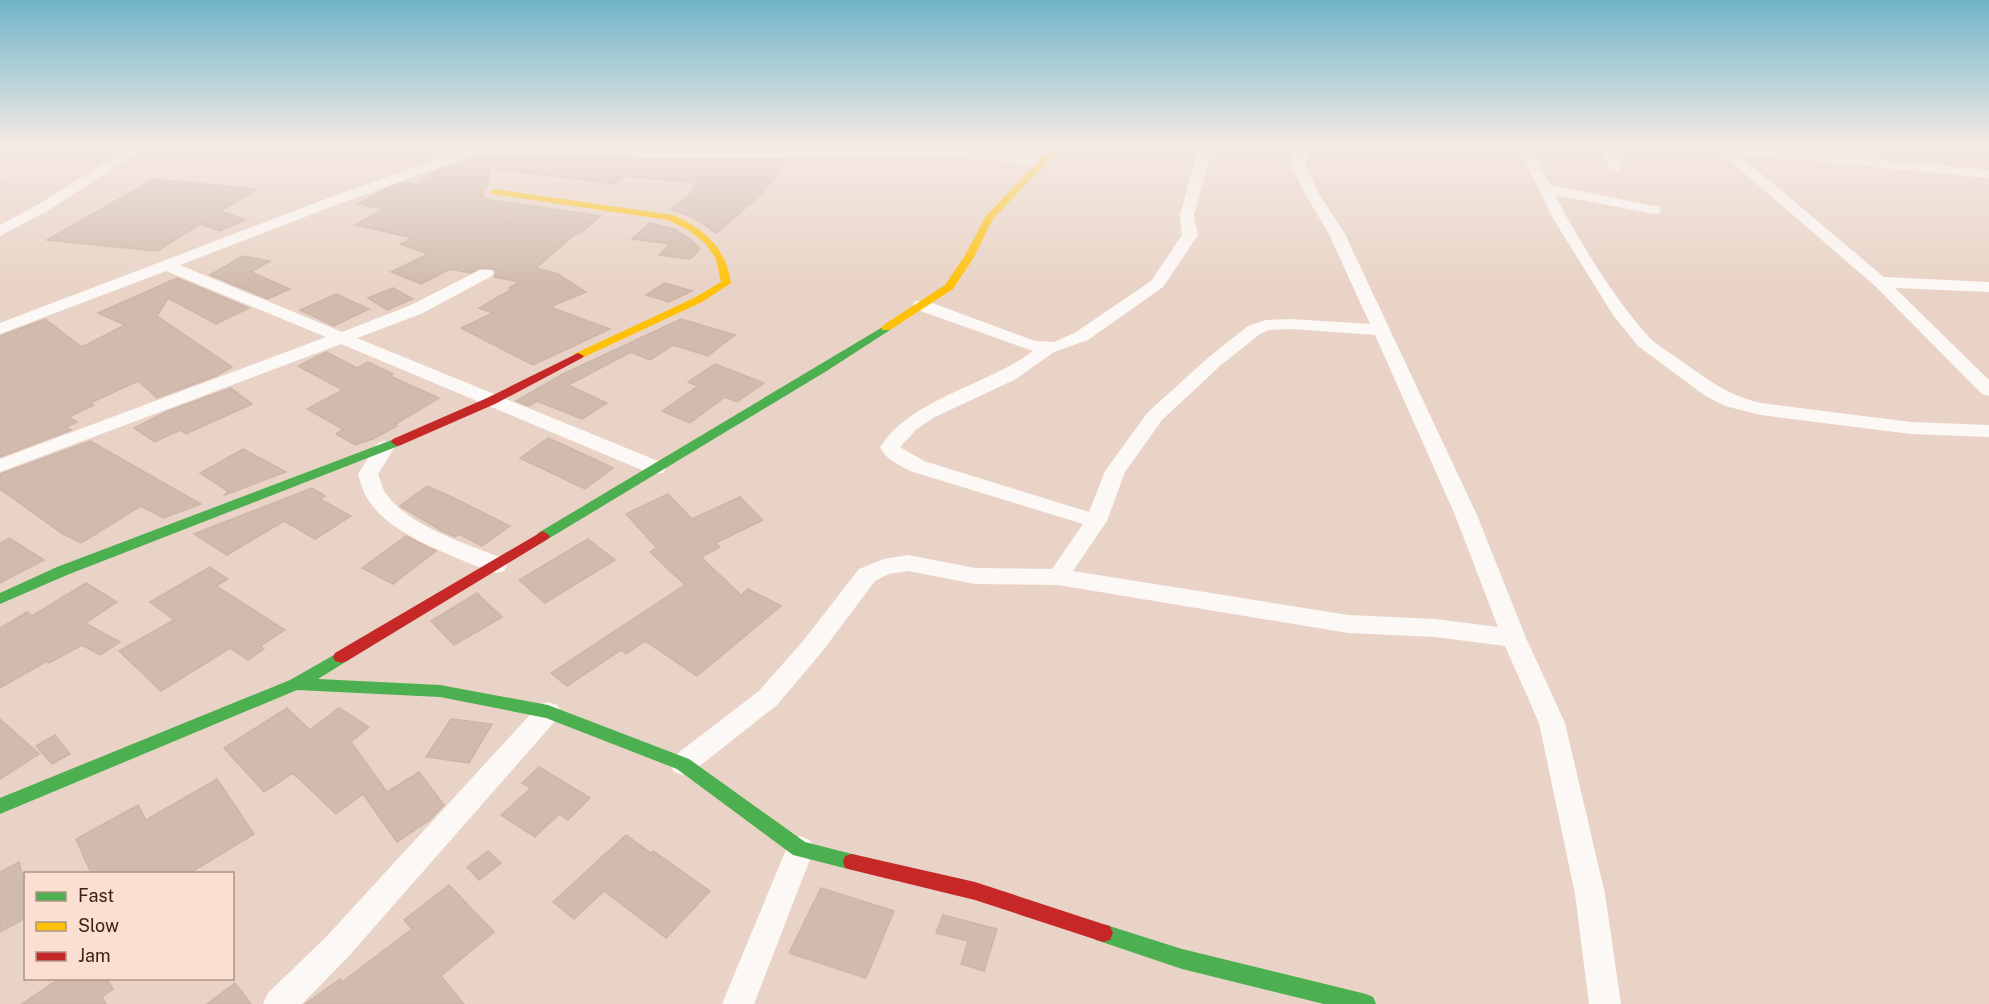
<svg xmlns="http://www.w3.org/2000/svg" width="1989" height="1004" font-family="'Public Sans',sans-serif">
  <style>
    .building { fill: #d1bbae; stroke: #ccb6a9; stroke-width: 1.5 }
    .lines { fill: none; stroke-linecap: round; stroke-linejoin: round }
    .path { stroke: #d0cac6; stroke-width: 3; stroke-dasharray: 3 3; stroke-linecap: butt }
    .street { fill: #fcf8f6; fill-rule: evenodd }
    .fast { fill: #4caf50; fill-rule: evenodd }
    .slow { fill: #ffc107; fill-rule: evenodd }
    .jam { fill: #c62828; fill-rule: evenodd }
  </style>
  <rect width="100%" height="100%" fill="#e9d3c6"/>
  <path class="building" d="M485,153L652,159H788L762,194L716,233L696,219L671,209L696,189L692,188L697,183L624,176L615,184L490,168L487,186L482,192L485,199L601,216L579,234H575L536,268L558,274L586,292L550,307L610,329L533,365L461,328L493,313L479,308L512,289L509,288L519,282L494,277L496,272L494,269L480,268L470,273L450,269L421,284L391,272L428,254L400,244L413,238L355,225L383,209L358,204L386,189L405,182L416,185L437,171Z
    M154,179L256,189L221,211L245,220L220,231L200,224L157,251L47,240Z
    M650,223L674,229L690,239L700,249L690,259L659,255L670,244L632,239Z
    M243,256L270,261L251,272L290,289L268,299L210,275Z
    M177,278L249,308L216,324L168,298L157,316L232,367L216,376L157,398L138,381L90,403L94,405L69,417L77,422L66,427L71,430L0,457V336L45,319L82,347L125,325L98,313Z
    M665,283L692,291L669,302L646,295Z
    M393,288L413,299L387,310L368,298Z
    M336,294L369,309L334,326L300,310Z
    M681,319L735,335L708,356L673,345L650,360L631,352L568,385L607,403L582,419L537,401L529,406L516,401L563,374Z
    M326,352L357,368L368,362L393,374L390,376L439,398L394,425L397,426L373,439L355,445L336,434L343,429L307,409L343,390L298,366Z
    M715,364L764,383L737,402L725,397L690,423L662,411L698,386L688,382Z
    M231,388L252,404L186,434L180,430L155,442L134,428L168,411Z
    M548,438L568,447L613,468L585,489L520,458Z
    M90,441L201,504L163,518L141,506L81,543L63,534L0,489V474Z
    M243,449L286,472L225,495L228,491L200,473Z
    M427,486L452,497L510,526L482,546L459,534L455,537L442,531L400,506Z
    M312,488L325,496L320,499L351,516L315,539L284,521L227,555L194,534Z
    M668,494L692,519L740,497L763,520L716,543L720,547L701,557L741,595L748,589L781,606L697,676L645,641L626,654L621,650L567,686L551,673L685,585L650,552L657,548L626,514Z
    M406,536L436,551L393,584L362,568Z
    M9,538L44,560L0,583V543Z
    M588,539L615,560L545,603L519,580Z
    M210,567L228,579L216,586L285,630L260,646L264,649L248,660L230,648L161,691L119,651L174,620L150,602Z
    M86,583L117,602L85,623L120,642L100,655L82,645L49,663L47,661L0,688V628L27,612L32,616Z
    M477,593L502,617L454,645L431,621Z
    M287,708L310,730L339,708L369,727L351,742L387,792L419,772L444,805L430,820L397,842L363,794L336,814L293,773L264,792L224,748Z
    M0,719L39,754L0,779Z
    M451,719L492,724L469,763L426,757Z
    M55,735L70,754L52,764L36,746Z
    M539,767L590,798L568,820L559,814L535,837L501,815L531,788L522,783Z
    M217,779L254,834L190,873H91L76,839L138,805L146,820Z
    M626,835L651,853L653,851L710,891L666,938L604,891L574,919L553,902Z
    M488,851L501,863L479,880L467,867Z
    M19,862L26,890V918L0,932V872Z
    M449,885L494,932L441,976L464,1004H305L340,979L342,982L412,929L404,920Z
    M821,888L894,911L866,978L789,953Z
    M943,915L997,929L984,971L961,964L968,941L936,933Z
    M60,978H106L113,989L102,997L106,1004H22Z
    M235,983L251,1004H207Z"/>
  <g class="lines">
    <path class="path" d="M0,162L29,146
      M0,183L41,189"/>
    <path class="street" d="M132,146H147L49,210L0,236V225L39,204Z
      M476,146C586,146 696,149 807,149C886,149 969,140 1047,159L1049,162L1042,166L960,157H652L485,151L341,203L180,265L342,332L409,306L480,270H492L494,273L492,276L421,314L357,338L663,463L666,468L663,473L656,474L649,473L341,344L0,472V459L326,337L166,271L0,334V323L331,197Z
      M1199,146H1213L1194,215L1198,235L1163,287L1088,340L1054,352L1016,379L933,418L917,429L900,447L924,461L1089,512L1105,471L1148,412L1209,357L1248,326L1266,320L1291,319L1370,324L1328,232L1305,194L1292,166L1295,146H1307L1306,166L1319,194L1344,232L1477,515L1526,638L1565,723L1605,894L1621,1004H1589L1575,894L1539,723L1505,646L1435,637L1348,633L1058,585L975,584L908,571L889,574L875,581L821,653L777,705L692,772L683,775L674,772L670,764L674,756L759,691L803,641L859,569L884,559L908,555L975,568L1052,569L1083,524L910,471C898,464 886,460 880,447C913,397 985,387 1033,351L915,309L913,305L915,301H927L1035,341L1054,342L1076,332L1151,281L1182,235L1180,215ZM1291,329L1375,335L1455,515L1498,627L1435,619L1348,615L1073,571L1107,521L1125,472L1162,420L1221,365L1260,334L1269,330Z
      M1517,146H1529L1550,185L1659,207L1661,210L1659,213L1654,214L1555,195C1580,242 1612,296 1648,336C1656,345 1668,351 1677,358C1706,378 1726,395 1761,403L1911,422L1989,425V437L1911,434L1761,415L1725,406L1704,395L1638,346L1613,315L1554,220Z
      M1601,146H1613L1622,169L1620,172H1610Z
      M1713,146H1730L1989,170V178L1738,154L1884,277L1989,282V292L1895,288L1989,380V396L1982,394L1874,285Z
      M385,441L392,443L395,447L378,474C381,481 382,489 387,495C410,527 468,544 504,559L507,565L504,571L496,573L488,571C450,554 387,535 366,496C362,489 360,481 358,474L378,443Z
      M548,702L557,705L561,712L557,719L348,957L302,1004H263L268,993L326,937L539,705Z
      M800,836L810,840L814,849L754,1004H722L790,840Z"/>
    <path class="fast" d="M886,325L890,326V330L825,372L548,539H538L536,536L538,533Z
      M397,438L401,439L403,442L401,445L67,575L0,604V593L57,567Z
      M341,651L347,653L349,657L347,661L318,679L440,685L548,705L689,759L805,842L852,854L859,856L861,862L859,868L852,870L793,855L677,769L546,718L440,697L297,690L0,814V798L290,680Z
      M1103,924L1182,949L1366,994L1373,997L1376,1004H1324L1182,969L1096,940L1093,933L1096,926Z"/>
    <path class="slow" d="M1059,146H1068L1045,164L993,219L974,257L953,289L890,330H882V326L945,285L964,257L986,216L1039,160Z
      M494,189L673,215C705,229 726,248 731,283L702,302L582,358H574V354L694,298L721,282L716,259L705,243L688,230L668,220L491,194L489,192Z"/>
    <path class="jam" d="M578,353L584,356L582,358L495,404L401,445L397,446L391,442L393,439L487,398Z
      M543,531L550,536L548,539L347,661L341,663L335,661L333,657L335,653Z
      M852,854L975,882L1103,924L1110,926L1113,933L1110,940L1103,942L975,900L852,870L845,868L843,862L845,856Z"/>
  </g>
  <linearGradient id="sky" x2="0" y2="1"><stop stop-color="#70b5c9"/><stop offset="0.51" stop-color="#f5ebe5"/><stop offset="1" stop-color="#f5ebe5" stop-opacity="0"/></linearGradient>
  <rect width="1989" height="286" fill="url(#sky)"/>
  <rect x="24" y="872" width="210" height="108" fill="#fbdfd0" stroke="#af9485" stroke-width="1.5"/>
  <rect x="36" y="892" width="30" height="9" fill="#4caf50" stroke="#af9485" stroke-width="1.5"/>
  <text x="78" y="902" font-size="18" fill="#3c2314">Fast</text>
  <rect x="36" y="922" width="30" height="9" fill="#ffc107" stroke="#af9485" stroke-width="1.5"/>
  <text x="78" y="932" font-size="18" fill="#3c2314">Slow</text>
  <rect x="36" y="952" width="30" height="9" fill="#c62828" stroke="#af9485" stroke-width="1.5"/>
  <text x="78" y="962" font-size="18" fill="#3c2314">Jam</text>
</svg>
